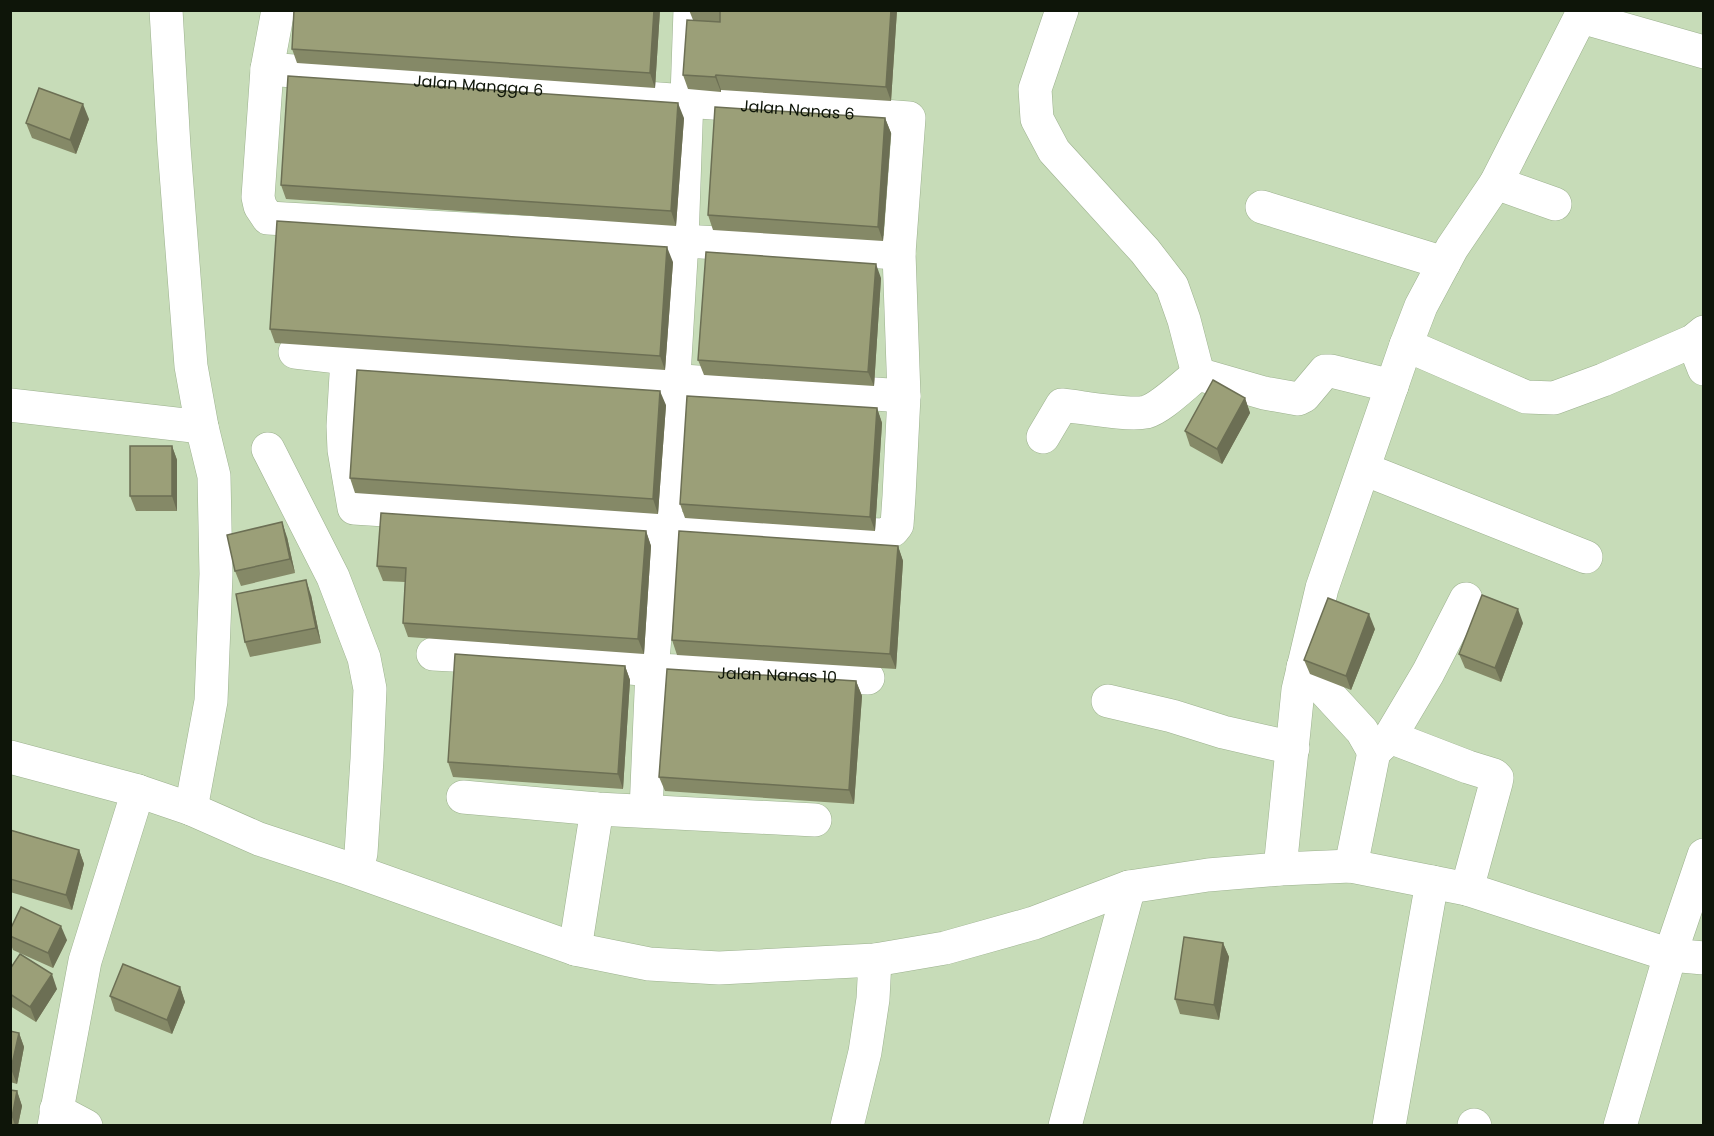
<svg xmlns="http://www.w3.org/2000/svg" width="1714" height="1136" font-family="Poppins,sans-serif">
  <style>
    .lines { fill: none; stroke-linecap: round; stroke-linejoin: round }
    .minor-casing { stroke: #9cb18e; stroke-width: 34 }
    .minor { stroke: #fff; stroke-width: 33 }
    .wall { fill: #858967 }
    .shaded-wall { fill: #6c6f54 }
    .building { fill: #9b9f78; stroke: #6c6f54; stroke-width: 1.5 }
    .labels { text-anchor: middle; stroke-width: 4.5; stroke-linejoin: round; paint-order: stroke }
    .street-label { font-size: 16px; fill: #0e1509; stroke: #d4e9c5 }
  </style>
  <rect width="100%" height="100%" fill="#c7dcb8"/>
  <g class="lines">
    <defs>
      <g id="minor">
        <path d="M166,10L174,147L191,366L202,427L214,476L216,574L211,701L191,809"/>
        <path d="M278,10L267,69L258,197L260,206L268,218L899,253"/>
        <path d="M1062,10L1035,89L1037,119L1054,151L1145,251L1172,286L1184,320L1198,374"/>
        <path d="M1581,17L1704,52"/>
        <path id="s1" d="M267,69L909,118L899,253L904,396L899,496L897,525L893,530L884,535L665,528L354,508L344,450L343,426L347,358"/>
        <path d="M1496,183L1555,204"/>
        <path d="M1262,207L1444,263"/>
        <path d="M1693,341L1704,369"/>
        <path d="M1406,345L1526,397L1554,398L1603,380L1693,341L1704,332"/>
        <path d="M295,352L347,358L904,396"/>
        <path d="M10,405L202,427"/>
        <path d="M1043,437L1062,405C1082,407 1128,416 1146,412C1161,408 1185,384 1198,374L1264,393L1298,399L1304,396L1325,371H1331L1392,386"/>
        <path d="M268,449L333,577L364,658L370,689L367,759L361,853L357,871"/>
        <path d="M1364,469L1586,557"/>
        <path id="s2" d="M433,654L532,659L652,670L868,678"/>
        <path d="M1303,667L1362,731L1374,752L1390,737L1468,767L1494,775L1497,778L1496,783L1467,889"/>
        <path d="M1108,701L1172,716L1223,732L1293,748"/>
        <path d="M1390,737L1428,673L1466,599"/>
        <path d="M10,757L138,791L191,809L259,839L344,867L575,949L649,964L719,968L875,960L945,948L1034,923L1129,887L1208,875L1280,869L1351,866L1467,889L1670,955L1704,958"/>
        <path d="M463,797L597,809L815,820"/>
        <path d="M646,811L652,670L665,528L682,241L690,10"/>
        <path d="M1351,866L1374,752"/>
        <path d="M1280,869L1298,690L1322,588L1406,345L1421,306L1444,263L1452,248L1496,183L1584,10"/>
        <path d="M575,949L597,809"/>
        <path d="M56,1110L86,1126"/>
        <path d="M1474,1125L1475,1126"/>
        <path d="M54,1126L85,961L138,791"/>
        <path d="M847,1126L865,1052L873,999L875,960"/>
        <path d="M1065,1126L1129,887"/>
        <path d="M1389,1126L1432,882"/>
        <path d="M1620,1126L1670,955L1704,855"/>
      </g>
    </defs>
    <use href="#minor" class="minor-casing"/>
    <use href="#minor" class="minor"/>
  </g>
  <path class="wall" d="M294,10H660L655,88L297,63L292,49Z
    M689,10H897L891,101L721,90V92L688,89L683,75L693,20Z
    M684,118L676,226L286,199L281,185Z
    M885,118L891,133L883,241L713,230L708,215Z
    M89,119L76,154L32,138L26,123Z
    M673,262L665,370L275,343L270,329Z
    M881,278L874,386L704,375L698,360Z
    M1245,398L1250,413L1222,464L1190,446L1185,431Z
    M666,405L658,514L355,493L350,478Z
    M877,408L882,423L875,531L685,518L680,504Z
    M172,446L177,460V511H136L130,496Z
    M646,531L651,546L644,654L408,637L403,623L405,582L383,581L377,566Z
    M287,537L295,573L241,586L235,571Z
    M898,546L903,561L896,669L677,655L672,640Z
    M311,595L321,643L250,657L245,642Z
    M1523,623L1501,682L1465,668L1459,654Z
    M1375,629L1351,690L1310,674L1304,660Z
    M625,666L630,680L623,789L453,777L448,762Z
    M856,681L862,696L854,804L665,791L659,777Z
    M10,830L79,850L84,864L72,910L10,892Z
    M10,930L67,940L53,968L13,950L10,942Z
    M1223,943L1229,957L1219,1020L1180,1014L1175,999Z
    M10,969L57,989L36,1022L10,1006Z
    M180,987L185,1002L172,1034L115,1011L110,996Z
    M10,1031L19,1033L24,1047L17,1084L10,1082Z
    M10,1090L17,1091L22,1106L18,1125H10Z"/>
  <path class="shaded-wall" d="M654,10H660L655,88L650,73Z
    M891,10H897L891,101L886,87Z
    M716,75L721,90V92L715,77Z
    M678,103L684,118L676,226L671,211Z
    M83,104L89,119L76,154L70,140Z
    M885,118L891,133L883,241L878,227Z
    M667,247L673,262L665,370L660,356Z
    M876,264L881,278L874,386L868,372Z
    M660,391L666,405L658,514L653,499Z
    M1245,398L1250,413L1222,464L1217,449Z
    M877,408L882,423L875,531L870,517Z
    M172,446L177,460V511L172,496Z
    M282,522L287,537L295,573L290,559Z
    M646,531L651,546L644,654L638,639Z
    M898,546L903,561L896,669L890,654Z
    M306,580L311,595L321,643L316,628Z
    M1518,609L1523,623L1501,682L1495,668Z
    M1369,614L1375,629L1351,690L1346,676Z
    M625,666L630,680L623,789L618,774Z
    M856,681L862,696L854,804L849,790Z
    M79,850L84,864L72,910L66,895Z
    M61,926L67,940L53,968L48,953Z
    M1223,943L1229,957L1219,1020L1214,1005Z
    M52,974L57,989L36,1022L30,1007Z
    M180,987L185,1002L172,1034L167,1020Z
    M19,1033L24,1047L17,1084L11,1069Z
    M17,1091L22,1106L18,1125H15L12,1117Z"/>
  <path class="building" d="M294,10H654L650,73L292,49Z
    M720,10H891L886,87L716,75L715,77L683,75L687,20L720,22Z
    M288,76L678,103L671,211L281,185Z
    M39,88L83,104L70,140L26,123Z
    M715,107L885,118L878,227L708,215Z
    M277,221L667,247L660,356L270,329Z
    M706,252L876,264L868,372L698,360Z
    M357,370L660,391L653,499L350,478Z
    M1213,380L1245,398L1217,449L1185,431Z
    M687,396L877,408L870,517L680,504Z
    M130,446H172V496H130Z
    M381,513L646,531L638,639L403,623L406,568L377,566Z
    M282,522L290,559L235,571L227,535Z
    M679,531L898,546L890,654L672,640Z
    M306,580L316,628L245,642L236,594Z
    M1482,595L1518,609L1495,668L1459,654Z
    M1328,598L1369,614L1346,676L1304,660Z
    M455,654L625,666L618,774L448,762Z
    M667,669L856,681L849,790L659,777Z
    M10,830L79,850L66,895L10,879Z
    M21,907L61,926L48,953L10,936V930Z
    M1184,937L1223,943L1214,1005L1175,999Z
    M20,954L52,974L30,1007L10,994V969Z
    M123,964L180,987L167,1020L110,996Z
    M10,1031L19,1033L11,1069H10Z
    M10,1090L17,1091L12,1117H10Z"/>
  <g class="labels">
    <g class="street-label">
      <text dy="6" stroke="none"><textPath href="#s1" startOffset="212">Jalan Mangga 6</textPath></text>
      <text dy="6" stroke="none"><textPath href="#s1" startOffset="532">Jalan Nanas 6</textPath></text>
      <text dy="6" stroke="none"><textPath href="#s2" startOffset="345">Jalan Nanas 10</textPath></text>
    </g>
  </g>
  <rect width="1714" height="1136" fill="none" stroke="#0e1509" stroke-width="24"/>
</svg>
